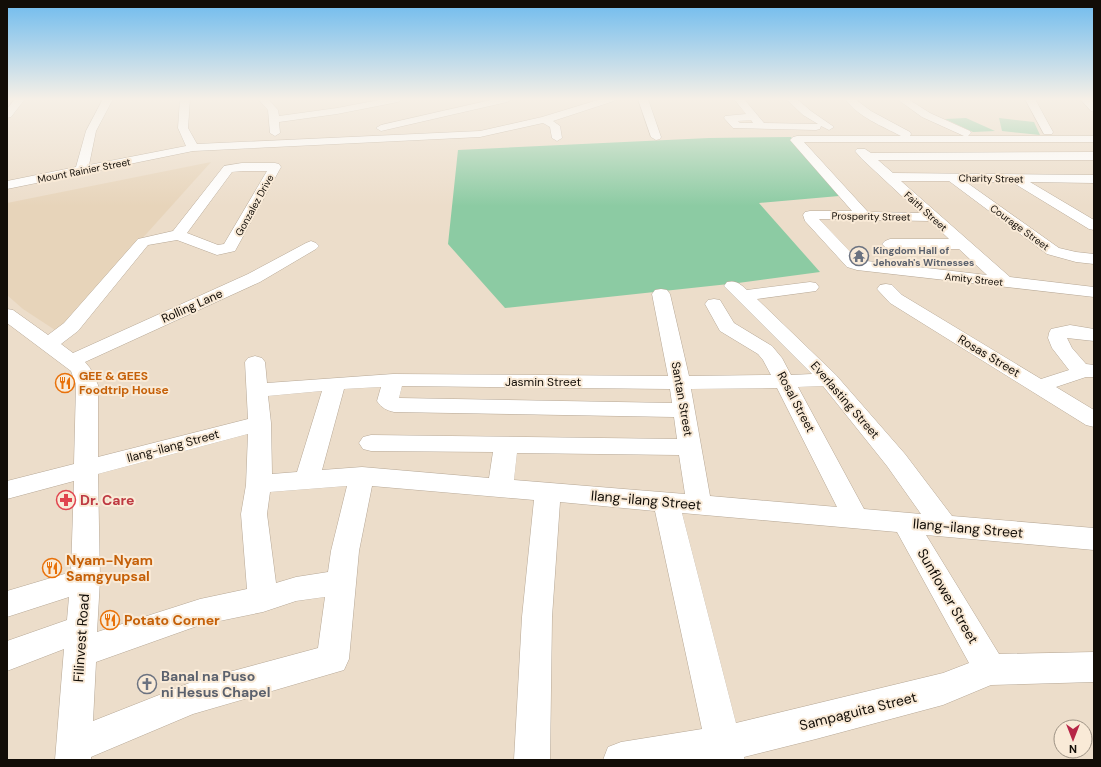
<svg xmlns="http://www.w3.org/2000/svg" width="1101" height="767" font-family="'DM Sans',sans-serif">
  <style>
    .built { fill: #e7d4ba }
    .green { fill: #8ccba3 }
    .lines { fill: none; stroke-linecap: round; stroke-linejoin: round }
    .minor-casing { stroke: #b7a896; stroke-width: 1 }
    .minor { fill: #fff; fill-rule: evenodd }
    .labels { text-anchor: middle; stroke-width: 4; stroke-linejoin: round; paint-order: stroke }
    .far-street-label { font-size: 10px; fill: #120d07; stroke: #f9ead7 }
    .far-worship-label { font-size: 10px; font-weight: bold; fill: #5b616d; stroke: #f9ead7; text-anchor: start }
    .street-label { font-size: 12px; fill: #120d07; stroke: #f9ead7 }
    .food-label { font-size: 12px; font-weight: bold; fill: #c56008; stroke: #f9ead7; text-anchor: start }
    .near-health-label { font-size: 14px; font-weight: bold; fill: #be3a42; stroke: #f9ead7; text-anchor: start }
    .near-street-label { font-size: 14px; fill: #120d07; stroke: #f9ead7 }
    .near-food-label { font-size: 14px; font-weight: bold; fill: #c56008; stroke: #f9ead7; text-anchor: start }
    .near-worship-label { font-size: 14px; font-weight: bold; fill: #5b616d; stroke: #f9ead7; text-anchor: start }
  </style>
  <rect width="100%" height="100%" fill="#ecddca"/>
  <path class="built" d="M211,162L58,332L23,309L7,295V203Z"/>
  <path class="green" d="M966,118L995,131L973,132L945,119Z
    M999,118L1034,122L1040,135L1002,131Z
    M791,137L839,196L759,203L820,272L738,283L505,308L448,244L458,150L709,138Z"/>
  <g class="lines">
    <defs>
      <path id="minor" d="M15,99H25L11,117L7,118V109Z
        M103,99H113L96,131L89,165L186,146L178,128L180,99H190L188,128L197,144L480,131L542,117L601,99H616L614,101L553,121L560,126L562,138L557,141L552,138L550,127L543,123L480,137L193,151L7,189V181L76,167L86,131Z
        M258,99H268L278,110L279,116L337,108L384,99H403L398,102L337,114L279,122L280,133L275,136L270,133L268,110Z
        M495,99H512L507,102L381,131L376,128L381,125Z
        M638,99H648L661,137L660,139L656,140L651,137Z
        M734,99H744L764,123L818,124L803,115L786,99H797L811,111L834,127L829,130L821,126L820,129L816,130L733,128L724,118L725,116L746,114ZM751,120L753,123H740L738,121Z
        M845,99H855L871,111L910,132L911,134L910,136H964L922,117L897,99H908L930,113L970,131L971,133L968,136H1094V142H804L868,212L920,213L862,159L855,151L857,149H865L871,153L1094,152V160H878L893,173L1094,175V183L1030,182L1094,220V230L1089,229L1012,182H966L1059,248L1076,252L1094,254V264L1076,262L1047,254L949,181H901L1010,277L1094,287V297L857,270L847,267L805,221L803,215L805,212L810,211H852L790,140L793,137L797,136H901C882,126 858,117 845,99ZM819,219L930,221L949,239H890L885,241L882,244L885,247L890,249H959L987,275L858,260Z
        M1025,99H1035L1053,132L1052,134H1044Z
        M1080,99H1090L1094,103V112L1091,111Z
        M242,163H275L279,164L281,167L235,251L217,255L177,240L148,245L78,331L61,344L73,353L248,274L306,243L311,241L316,243L319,246L316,249L260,282L85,362L90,368L98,385V457L248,419L245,362L248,358L255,356L262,358L265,362L267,383L393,374L668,376L652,294L655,290L661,289L667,290L670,294L689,376L771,375L763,360L758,354L720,331L705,304L708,300L714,299L720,300L734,323L772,346L782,358L791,375L812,374L724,286L727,282C737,280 740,284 747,290L810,282L816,283L819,287L816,291L757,299L836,375L905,454L952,516L1094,528V550L926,535L999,654L1094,652V682L991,685L943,705L816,739L744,757L745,760H603L608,747L621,742L702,729L655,511L560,502L552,617L550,760H514L522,617L534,500L372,486L359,551L349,659L344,670L193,714L91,757V760H55L64,649L7,671V641L67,620L69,597L7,617V591L71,572L74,481L7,499V481L74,464L76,385L71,371L7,323V309L13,310L48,335L64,323L138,239L173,231L224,166ZM242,171H267L224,244L218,245L187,233L232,172ZM402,386L670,389L672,403L399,398ZM823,386L887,466L921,514L864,509L798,387ZM381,387L377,401C382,408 386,410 394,412L674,417L677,439L371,435L363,437L359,443L363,449L371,451L493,452L489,478L362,467L322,470L344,389ZM775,388H777L837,507L710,496L691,389ZM322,391L297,472L272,474L271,423L268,396ZM248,434L246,485L241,514L247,589L200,599L97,632L100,580L98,474ZM517,453L679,455L685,494L514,480ZM347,486L331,551L328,572L296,577L276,583L267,514L270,492ZM682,513L897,532L969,663L943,673L736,723ZM325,597L318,648L192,682L93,721L96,662L200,625L263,612L296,601Z
        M886,284L892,285L902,295L1041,379L1069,370L1052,348L1048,338L1049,333L1051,329L1070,325L1094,329V341L1067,338L1072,348L1086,364L1094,365V377H1086L1056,387L1094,410V427L1086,425L890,303L877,289L880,285Z"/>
    </defs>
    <use href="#minor" class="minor-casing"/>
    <use href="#minor" class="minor"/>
  </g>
  <linearGradient id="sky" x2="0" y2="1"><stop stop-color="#6ebbee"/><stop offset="0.48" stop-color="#f6f0e7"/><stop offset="1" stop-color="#f6f0e7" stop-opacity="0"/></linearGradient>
  <rect width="1101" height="206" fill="url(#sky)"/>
  <defs>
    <symbol id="temple-ring" viewBox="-11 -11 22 22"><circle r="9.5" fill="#f9ead7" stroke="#6b7280" stroke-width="1.5"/><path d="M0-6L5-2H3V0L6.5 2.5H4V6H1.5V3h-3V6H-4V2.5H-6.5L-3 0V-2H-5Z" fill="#6b7280"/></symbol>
    <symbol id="restaurant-ring" viewBox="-11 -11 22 22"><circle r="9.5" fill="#f9ead7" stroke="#e8710a" stroke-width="1.5"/><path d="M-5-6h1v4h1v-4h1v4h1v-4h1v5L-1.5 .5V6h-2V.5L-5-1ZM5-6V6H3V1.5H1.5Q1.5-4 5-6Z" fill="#e8710a"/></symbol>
    <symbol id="pharmacy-ring" viewBox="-11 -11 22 22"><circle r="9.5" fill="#f9ead7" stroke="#e0444e" stroke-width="1.5"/><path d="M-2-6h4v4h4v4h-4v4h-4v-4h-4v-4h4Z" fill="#e0444e"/></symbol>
    <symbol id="church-ring" viewBox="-11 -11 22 22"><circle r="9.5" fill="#f9ead7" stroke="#6b7280" stroke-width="1.5"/><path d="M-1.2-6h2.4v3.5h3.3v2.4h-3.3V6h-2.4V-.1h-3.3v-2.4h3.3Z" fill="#6b7280"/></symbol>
  </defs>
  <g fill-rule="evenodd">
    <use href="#temple-ring" x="848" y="245" width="22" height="22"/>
    <use href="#restaurant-ring" x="54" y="372" width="22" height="22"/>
    <use href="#pharmacy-ring" x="55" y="489" width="22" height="22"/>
    <use href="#restaurant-ring" x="41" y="557" width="22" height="22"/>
    <use href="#restaurant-ring" x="99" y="609" width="22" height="22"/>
    <use href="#church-ring" x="136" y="673" width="22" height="22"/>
  </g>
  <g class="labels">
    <g class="far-street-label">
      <text transform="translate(84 170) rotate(-11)" y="4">Mount Rainier Street</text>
      <text transform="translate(991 178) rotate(1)" y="4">Charity Street</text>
      <text transform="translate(254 205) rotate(-61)" y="4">Gonzalez Drive</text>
      <text transform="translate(926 211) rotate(42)" y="4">Faith Street</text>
      <text transform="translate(871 216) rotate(1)" y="4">Prosperity Street</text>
      <text transform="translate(1020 227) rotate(36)" y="4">Courage Street</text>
      <text transform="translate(974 279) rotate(6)" y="4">Amity Street</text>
    </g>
    <g class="far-worship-label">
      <text x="873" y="254">Kingdom Hall of<tspan x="873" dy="12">Jehovah's Witnesses</tspan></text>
    </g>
    <g class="street-label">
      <text transform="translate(192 306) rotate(-24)" y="4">Rolling Lane</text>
      <text transform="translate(989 356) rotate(31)" y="4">Rosas Street</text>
      <text x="543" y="386">Jasmin Street</text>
      <text transform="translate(682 399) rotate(80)" y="4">Santan Street</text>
      <text transform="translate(845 400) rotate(49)" y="4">Everlasting Street</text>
      <text transform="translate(796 402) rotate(62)" y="4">Rosal Street</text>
      <text transform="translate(173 446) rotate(-15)" y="4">Ilang-ilang Street</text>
    </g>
    <g class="food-label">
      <text x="79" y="380">GEE &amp; GEES<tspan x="79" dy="14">Foodtrip House</tspan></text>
    </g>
    <g class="near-health-label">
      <text x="80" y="505">Dr. Care</text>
    </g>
    <g class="near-street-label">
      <text transform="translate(646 500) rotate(5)" y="5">Ilang-ilang Street</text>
      <text transform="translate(968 528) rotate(5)" y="5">Ilang-ilang Street</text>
      <text transform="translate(948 596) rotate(60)" y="5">Sunflower Street</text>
      <text transform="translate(81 638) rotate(-86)" y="5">Filinvest Road</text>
      <text transform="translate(858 711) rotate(-14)" y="5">Sampaguita Street</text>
    </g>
    <g class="near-food-label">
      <text x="66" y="565">Nyam-Nyam<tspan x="66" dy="16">Samgyupsal</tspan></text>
      <text x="124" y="625">Potato Corner</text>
    </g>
    <g class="near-worship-label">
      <text x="161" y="681">Banal na Puso<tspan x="161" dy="16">ni Hesus Chapel</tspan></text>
    </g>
  </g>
  <rect width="1101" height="767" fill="none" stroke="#120d07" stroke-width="16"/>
  <g transform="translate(1073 739) rotate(180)"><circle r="19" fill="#f9ead7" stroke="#9d9284"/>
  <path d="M0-3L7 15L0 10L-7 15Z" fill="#b72647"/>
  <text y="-6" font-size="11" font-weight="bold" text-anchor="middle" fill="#120d07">N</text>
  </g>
</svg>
